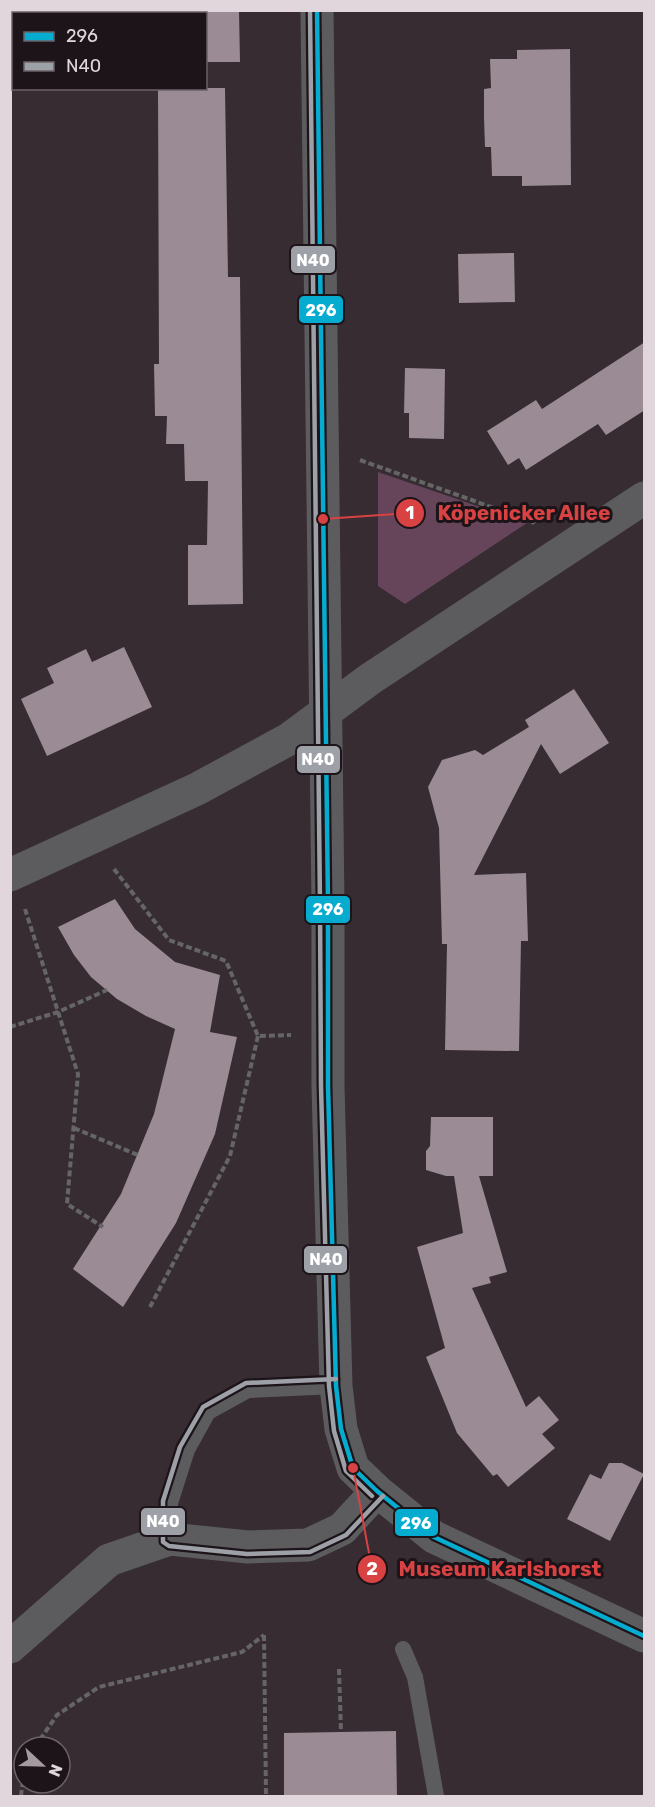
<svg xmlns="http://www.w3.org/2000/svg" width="655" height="1807" font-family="Rubik,sans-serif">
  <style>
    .green { fill: #66445a }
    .building { fill: #9a8b94 }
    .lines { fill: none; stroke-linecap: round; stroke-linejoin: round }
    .path { stroke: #666566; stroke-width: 4; stroke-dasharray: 6 3; stroke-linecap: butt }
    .service { stroke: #5c5c5e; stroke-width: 16 }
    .minor { stroke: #5c5c5e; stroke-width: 33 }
    .bus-1-casing { stroke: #1c1419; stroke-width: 9 }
    .bus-2-casing { stroke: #1c1419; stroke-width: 9 }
    .bus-1 { stroke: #06acd0; stroke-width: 4.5 }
    .bus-2 { stroke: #9da0a7; stroke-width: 4.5 }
    .leader { fill: none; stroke: #d84243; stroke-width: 2 }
    .callout-dot { fill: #d84243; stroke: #1c1419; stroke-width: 2 }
    .mark-label { font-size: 18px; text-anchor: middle; font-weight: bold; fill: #fff }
    .callout-label { font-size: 21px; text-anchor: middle; font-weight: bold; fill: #d84243; stroke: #1c1419; stroke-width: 6; stroke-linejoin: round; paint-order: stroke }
    .line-badge { stroke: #1c1419; stroke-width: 2 }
    .badge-label { font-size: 16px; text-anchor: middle; font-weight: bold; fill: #fff }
  </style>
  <rect width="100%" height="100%" fill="#362c32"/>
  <path class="green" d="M378,472L527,523L405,604L378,586Z"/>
  <path class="building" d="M206,10H239L240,62H206Z
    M570,49L571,185L522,186V176H492L491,147H485L484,118V89L491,88L490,59H517V50Z
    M158,88H225L228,277H240L243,604L188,605V545H207L208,481H185L184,444H166L167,416H155L154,364H159Z
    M514,253L515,302L459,303L458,254Z
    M645,342V410L606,435L598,424L526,470L519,458L508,465L487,431L536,400L542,409Z
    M405,368L445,369L444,439L409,438V413H404Z
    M124,647L152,707L47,756L21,699L54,683L47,668L86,649L92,662Z
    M574,689L609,743L560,774L541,744L474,875L526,873L528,941H521L519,1051L445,1050L447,944H442L439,828L428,787L442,760L475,750L483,755L529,727L525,720Z
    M115,899L135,929L175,962L220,975L210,1032L237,1037L215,1134L176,1223L123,1307L73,1269L121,1194L154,1114L175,1029L146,1016L117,999L91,977L74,955L58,927Z
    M431,1117H493V1176H479L507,1272L489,1277L491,1283L472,1288L526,1407L539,1396L559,1420L542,1434L555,1448L508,1487L497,1474L493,1476L457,1433L426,1357L445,1348L417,1247L463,1233L454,1176H446L426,1170V1151L430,1146Z
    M609,1463H622L644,1474L610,1541L567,1519L590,1474L601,1479Z
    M396,1731L397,1797H284V1733Z"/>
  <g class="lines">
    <path class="path" d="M360,460L533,522L535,525
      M114,869L169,940L226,961L258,1036L291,1035
      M25,909L78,1074L67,1204L103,1227
      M10,1027L58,1012L107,990
      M74,1128L140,1156
      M150,1307L230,1156L258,1036
      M264,1635L266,1796
      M339,1669L341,1732
      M35,1747L57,1715L99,1687L242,1652L264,1635
      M21,1796L24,1771"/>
    <path class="service" d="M170,1539V1503L187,1450L208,1412L248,1390L336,1386
      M403,1649L415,1677L436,1796"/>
    <path class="minor" d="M317,10L328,904V1086L336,1386L341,1429L353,1468L377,1491L434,1537L644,1636
      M10,875L197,789L289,739L370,679L644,498
      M10,1647L109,1560L170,1539L248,1547L308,1545L342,1529L377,1491"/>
    <defs>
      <path id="bus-1" d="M317,10L328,904V1086L336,1386L341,1429L353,1468L377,1491L434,1537L644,1636"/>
      <path id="bus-2" d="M310,10L320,904L321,1086L329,1386L334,1431L346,1471L372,1496
        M336,1379L246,1383L203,1407L180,1447L163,1501V1542L169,1546L247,1554L310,1552L346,1535L383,1496"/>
    </defs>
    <use href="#bus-1" class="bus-1-casing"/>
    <use href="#bus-2" class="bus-2-casing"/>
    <use href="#bus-1" class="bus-1"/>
    <use href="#bus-2" class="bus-2"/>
  </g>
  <path class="leader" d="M323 519L410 513M353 1468L372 1569"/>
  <g class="callout-dot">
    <circle cx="323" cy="519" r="6"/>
    <circle cx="353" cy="1468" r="6"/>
    <circle cx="410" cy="513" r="15"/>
    <circle cx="372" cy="1569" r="15"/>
  </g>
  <g class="mark-label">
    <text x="410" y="519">1</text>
    <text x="372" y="1575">2</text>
  </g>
  <g class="callout-label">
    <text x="524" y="520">Köpenicker Allee</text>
    <text x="500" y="1576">Museum Karlshorst</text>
  </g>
  <g class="line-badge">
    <rect x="290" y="245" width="46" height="29" rx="6" fill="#9da0a7"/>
    <rect x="298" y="295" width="46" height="29" rx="6" fill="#06acd0"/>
    <rect x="296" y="745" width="45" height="29" rx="6" fill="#9da0a7"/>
    <rect x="305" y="895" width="46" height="29" rx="6" fill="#06acd0"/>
    <rect x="303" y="1245" width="45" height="29" rx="6" fill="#9da0a7"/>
    <rect x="140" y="1507" width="46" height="29" rx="6" fill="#9da0a7"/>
    <rect x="394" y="1508" width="45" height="29" rx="6" fill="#06acd0"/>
  </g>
  <g class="badge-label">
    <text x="313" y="266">N40</text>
    <text x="321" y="316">296</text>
    <text x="318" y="765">N40</text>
    <text x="328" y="915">296</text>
    <text x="326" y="1265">N40</text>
    <text x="163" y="1527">N40</text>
    <text x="416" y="1529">296</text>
  </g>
  <rect width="655" height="1807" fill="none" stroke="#e2d6dd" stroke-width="24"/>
  <rect x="12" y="12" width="195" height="78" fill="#1c1419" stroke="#6b6267" stroke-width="1.5"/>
  <rect x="24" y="32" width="30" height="9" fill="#06acd0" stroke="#6b6267" stroke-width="1.5"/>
  <text x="66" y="42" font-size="18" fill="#e2d6dd">296</text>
  <rect x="24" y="62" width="30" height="9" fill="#9da0a7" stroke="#6b6267" stroke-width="1.5"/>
  <text x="66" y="72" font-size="18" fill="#e2d6dd">N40</text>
  <g transform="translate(42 1765) rotate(112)"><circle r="28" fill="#1c1419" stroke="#6b6267" stroke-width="1.5"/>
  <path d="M0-4.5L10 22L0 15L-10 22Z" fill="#a69aa1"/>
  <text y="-9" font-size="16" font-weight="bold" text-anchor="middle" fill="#e2d6dd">N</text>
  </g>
</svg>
